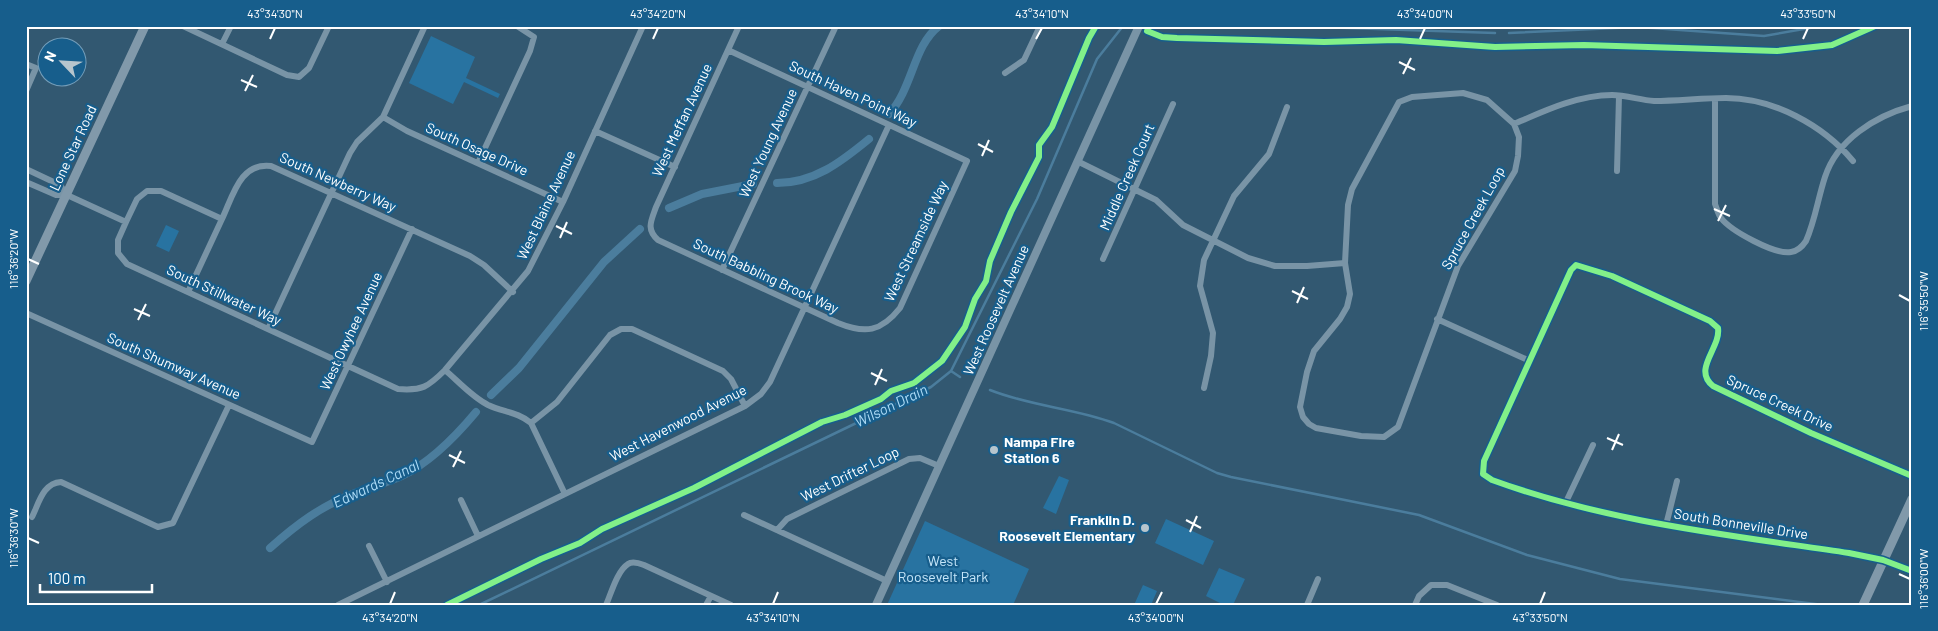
<svg xmlns="http://www.w3.org/2000/svg" width="1938" height="631" font-family="Barlow,sans-serif">
  <style>
    .green { fill: #2873a1 }
    .lines { fill: none; stroke-linecap: round; stroke-linejoin: round }
    .stream { stroke: #4b7d9d; stroke-width: 2.5 }
    .canal { stroke: #4b7d9d; stroke-width: 8 }
    .minor { stroke: #7994a6; stroke-width: 6 }
    .tertiary { stroke: #7994a6; stroke-width: 8 }
    .secondary { stroke: #8199aa; stroke-width: 9 }
    .cycleway-casing { stroke: #175e8c; stroke-width: 9 }
    .cycleway { stroke: #82f089; stroke-width: 6 }
    .ticks { fill: none; stroke: #fff; stroke-width: 2 }
    .poi-dot { fill: #b7c5cd; stroke: #175e8c; stroke-width: 2 }
    .labels { text-anchor: middle; stroke-width: 4.5; stroke-linejoin: round; paint-order: stroke }
    .street-label { font-size: 14px; fill: #fff; stroke: #175e8c }
    .poi-label { font-size: 14px; font-weight: bold; fill: #fff; stroke: #175e8c; text-anchor: start }
    .park-label { font-size: 14px; fill: #c7e7fa; stroke: #175e8c }
    .water-label { font-size: 15px; font-style: italic; fill: #addbf6; stroke: #175e8c }
    .neatline { fill: none; stroke: #fff; stroke-width: 2 }
    .ticks-label { font-size: 12px; text-anchor: middle; fill: #fff }
  </style>
  <rect width="100%" height="100%" fill="#325871"/>
  <path class="green" d="M431,36L475,57L466,78L500,94L498,98L464,82L453,104L409,83Z
    M166,225L179,231L169,252L156,246Z
    M1059,476L1069,480L1056,514L1043,508Z
    M1166,519L1214,541L1203,565L1155,543Z
    M925,521L1029,569L1013,605H887Z
    M1219,568L1245,579L1233,605H1224L1206,596Z
    M1143,585L1157,591L1151,605H1134Z"/>
  <g class="lines">
    <path class="stream" d="M1288,26L1495,33
      M1509,33L1638,27L1764,36L1821,26
      M951,371L960,377
      M990,390C1030,406 1073,408 1114,423L1217,473L1231,477L1419,515L1527,555L1620,579L1823,605
      M479,605L931,387L951,371L1037,199L1097,59L1123,26"/>
    <path class="canal" d="M889,114C913,88 913,46 939,26
      M777,183C814,183 841,162 869,139
      M669,208L702,194L753,184
      M491,395L519,368L604,262L640,229
      M270,548C297,524 321,506 355,493C371,487 387,483 402,476C431,462 456,436 476,412"/>
    <path class="minor" d="M183,26L287,75L299,77L309,68L329,26
      M222,44L231,26
      M728,50L967,161L900,308C881,332 865,334 838,323L658,240C646,229 651,221 656,207L728,50L739,26
      M26,64L36,68L26,91
      M1005,73L1024,60L1040,26
      M1463,93L1487,100L1514,124L1519,137L1518,156L1515,171L1458,266L1398,427L1384,437L1361,436L1316,428L1309,424L1303,417L1300,407L1307,372L1314,351L1340,319L1347,307L1350,294L1345,263L1348,205L1352,189L1399,102L1412,97Z
      M1715,99V204C1717,209 1718,214 1721,218C1731,231 1775,255 1791,252C1798,251 1802,247 1806,241C1815,221 1818,198 1825,177C1837,140 1875,116 1912,106
      M383,117L407,131L563,202
      M1514,124C1544,111 1578,95 1612,95C1626,95 1640,100 1654,101C1678,101 1702,98 1726,98C1773,98 1823,125 1853,161
      M595,131L675,167
      M1077,161L1156,200L1183,225L1248,258L1275,266H1307L1345,263
      M478,163L530,51L534,37L517,26
      M26,169L60,185L67,195
      M1617,171L1619,96
      M26,182L56,195H67L126,222L118,240V253L127,264L398,389C422,391 428,387 445,370L528,271L563,202L643,26
      M126,222L137,199L147,191H161L222,219C233,196 240,162 271,166L470,256L484,265L513,292
      M1103,259L1173,104
      M722,270L836,26
      M188,292L222,219
      M26,313L312,442L412,229
      M1437,319L1530,361
      M268,329L350,153L357,142L383,117L425,26
      M445,370C459,382 472,397 488,405C503,412 518,412 531,423L565,494
      M1204,388L1211,356L1213,333L1200,286L1204,260L1234,196L1269,154L1287,107
      M531,423L557,402L610,335L621,329H632L723,371L731,379L745,406
      M1912,476L1811,433L1713,386C1692,369 1721,348 1718,328L1710,321L1612,276L1576,265L1571,270L1484,461L1483,474L1492,480C1607,522 1729,535 1849,553L1883,560L1912,571
      M461,500L478,536
      M1565,504L1593,445
      M744,515L887,581
      M32,517C39,503 43,483 61,482L158,527L173,523L229,405
      M1666,525L1677,481
      M777,530L787,519L909,459L920,458L939,466
      M369,546L387,582
      M338,605L745,406L761,394L770,382L889,125
      M606,605C611,594 617,571 628,564C632,561 639,563 644,565L731,605
      M706,605L711,596
      M1307,605L1318,579
      M1415,605L1419,596L1431,585H1447L1497,605"/>
    <path class="tertiary" d="M876,605L1139,26"/>
    <path class="secondary" d="M26,281L145,26
      M1863,605L1912,499"/>
    <defs>
      <path id="cycleway" d="M1149,26L1147,31L1162,37L1177,38L1324,42L1396,40L1495,47L1584,45L1777,51L1832,45L1875,26
        M1912,476L1811,433L1713,386C1692,369 1721,348 1718,328L1710,321L1612,276L1576,265L1571,270L1484,461L1483,474L1492,480C1607,522 1729,535 1849,553L1883,560L1912,571
        M447,605L541,559L580,543L602,529L694,488L822,422L845,415L881,399L891,391L914,383L942,361L965,327L975,299L986,281L990,261L1011,212L1039,157V145L1052,127L1089,38L1096,26"/>
    </defs>
    <use href="#cycleway" class="cycleway-casing"/>
    <use href="#cycleway" class="cycleway"/>
  </g>
  <path class="ticks" d="M270,39L275,28M653,39L658,28M1036,39L1042,28M1420,39L1425,28M1803,39L1808,28M1399,62L1415,70M1403,74L1411,58M241,80L257,87M245,91L253,75M978,144L993,152M982,156L989,140M1714,209L1730,216M1718,221L1726,205M556,226L572,234M560,238L567,222M28,259L39,264M1292,291L1308,299M1899,295L1910,301M1297,303L1304,287M134,309L150,316M138,320L146,304M871,373L887,381M875,385L882,369M1607,438L1623,445M1612,450L1619,434M449,455L465,463M453,467L461,451M1186,520L1201,528M1190,532L1197,516M28,538L39,543M1899,574L1910,579M390,604L395,592M773,604L778,592M1156,604L1162,592M1540,604L1545,592"/>
  <g class="poi-dot">
    <circle cx="994" cy="450" r="5"/>
    <circle cx="1145" cy="528" r="5"/>
  </g>
  <g class="labels">
    <g class="street-label">
      <text transform="translate(853 94) rotate(25)" y="5">South Haven Point Way</text>
      <text transform="translate(682 120) rotate(-65)" y="5">West Meffan Avenue</text>
      <text transform="translate(768 143) rotate(-65)" y="5">West Young Avenue</text>
      <text transform="translate(73 148) rotate(-65)" y="5">Lone Star Road</text>
      <text transform="translate(477 149) rotate(24)" y="5">South Osage Drive</text>
      <text transform="translate(1127 177) rotate(-66)" y="5">Middle Creek Court</text>
      <text transform="translate(338 182) rotate(24)" y="5">South Newberry Way</text>
      <text transform="translate(546 205) rotate(-65)" y="5">West Blaine Avenue</text>
      <text transform="translate(1473 218) rotate(-61)" y="5">Spruce Creek Loop</text>
      <text transform="translate(916 241) rotate(-65)" y="5">West Streamside Way</text>
      <text transform="translate(766 276) rotate(25)" y="5">South Babbling Brook Way</text>
      <text transform="translate(224 295) rotate(25)" y="5">South Stillwater Way</text>
      <text transform="translate(996 310) rotate(-66)" y="5">West Roosevelt Avenue</text>
      <text transform="translate(351 331) rotate(-65)" y="5">West Owyhee Avenue</text>
      <text transform="translate(174 366) rotate(24)" y="5">South Shumway Avenue</text>
      <text transform="translate(1780 403) rotate(25)" y="5">Spruce Creek Drive</text>
      <text transform="translate(678 423) rotate(-27)" y="5">West Havenwood Avenue</text>
      <text transform="translate(850 474) rotate(-26)" y="5">West Drifter Loop</text>
      <text transform="translate(1741 524) rotate(9)" y="5">South Bonneville Drive</text>
    </g>
    <g class="poi-label">
      <text x="1004" y="447">Nampa Fire<tspan x="1004" dy="16">Station 6</tspan></text>
      <text x="1135" y="525" text-anchor="end">Franklin D.<tspan x="1135" dy="16">Roosevelt Elementary</tspan></text>
    </g>
    <g class="park-label">
      <text x="943" y="566">West<tspan x="943" dy="16">Roosevelt Park</tspan></text>
    </g>
    <g class="water-label">
      <text transform="translate(891 406) rotate(-26)" y="5">Wilson Drain</text>
      <text transform="translate(376 484) rotate(-25)" y="5">Edwards Canal</text>
    </g>
  </g>
  <rect width="1938" height="631" fill="none" stroke="#175e8c" stroke-width="55"/>
  <g transform="translate(62 62) rotate(295)"><circle r="24" fill="#175e8c" stroke="#749eba"/>
  <path d="M0-4L9 19L0 12L-9 19Z" fill="#b7c5cd"/>
  <text y="-8" font-size="14" font-weight="bold" text-anchor="middle" fill="#ffffff">N</text>
  </g>
  <path d="M40 584v8h112v-8" fill="none" stroke="#ffffff" stroke-width="2.5"/>
  <text x="48" y="584" font-size="15" fill="#ffffff" stroke="#175e8c" stroke-width="4" paint-order="stroke">100 m</text>
  <rect x="28" y="28" width="1882" height="576" class="neatline"/>
  <g class="ticks-label">
    <text x="275" y="18">43°34'30"N</text>
    <text x="658" y="18">43°34'20"N</text>
    <text x="1042" y="18">43°34'10"N</text>
    <text x="1425" y="18">43°34'00"N</text>
    <text x="1808" y="18">43°33'50"N</text>
    <text transform="translate(14 259) rotate(-90)" y="4">116°36'20"W</text>
    <text transform="translate(1924 301) rotate(-90)" y="4">116°35'50"W</text>
    <text transform="translate(14 538) rotate(-90)" y="4">116°36'30"W</text>
    <text transform="translate(1924 579) rotate(-90)" y="4">116°36'00"W</text>
    <text x="390" y="622">43°34'20"N</text>
    <text x="773" y="622">43°34'10"N</text>
    <text x="1156" y="622">43°34'00"N</text>
    <text x="1540" y="622">43°33'50"N</text>
  </g>
</svg>
